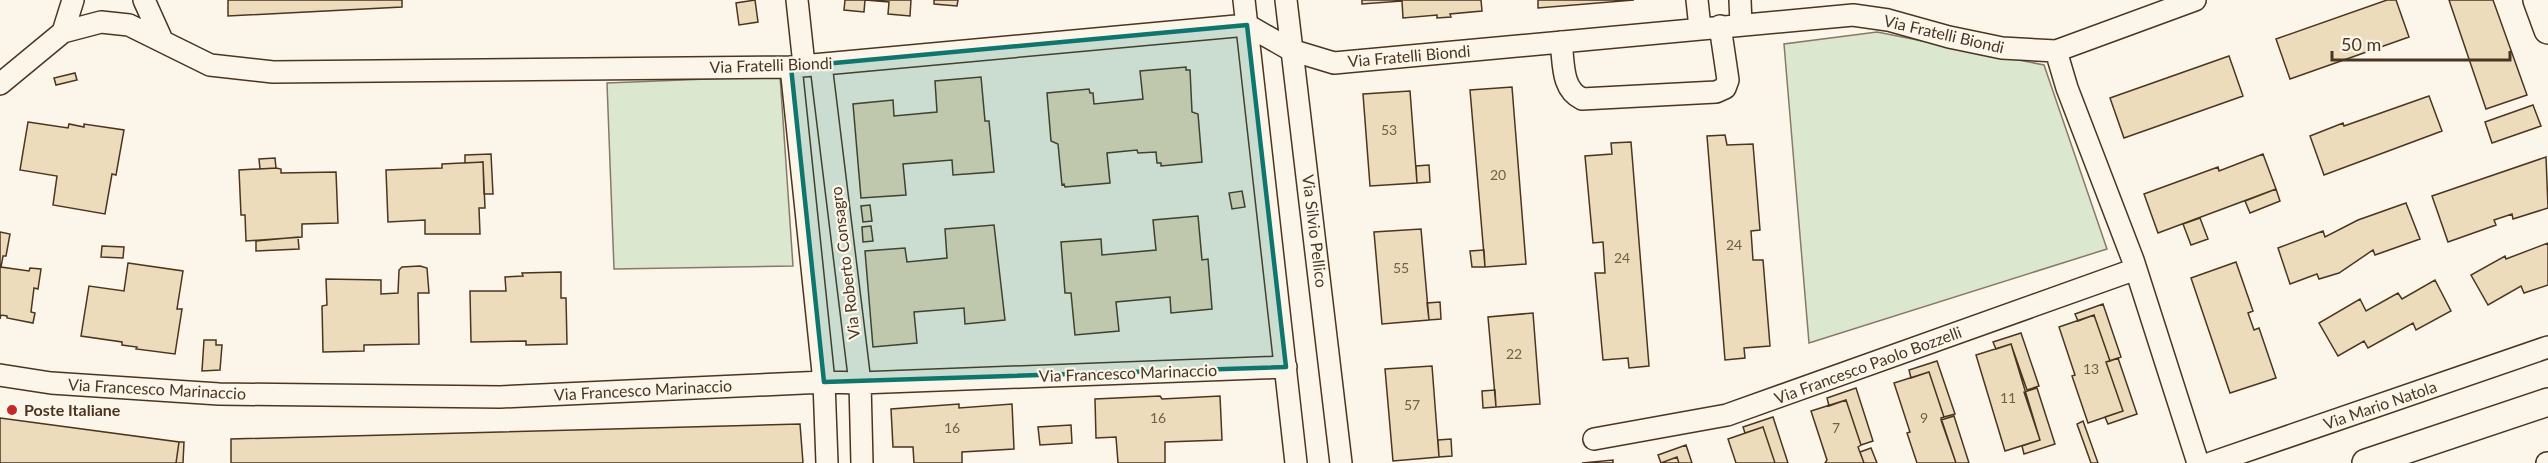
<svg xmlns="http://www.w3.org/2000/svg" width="2548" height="463" font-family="Lato,sans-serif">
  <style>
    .green { fill: #dce7d0; stroke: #887966; stroke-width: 1.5 }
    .building { fill: #ecdcbc; stroke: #4a3520; stroke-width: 1.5 }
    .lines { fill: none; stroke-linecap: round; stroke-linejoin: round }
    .minor-casing { stroke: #4a3520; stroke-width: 24 }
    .tertiary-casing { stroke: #4a3520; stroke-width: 30 }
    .minor { stroke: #fbf6e9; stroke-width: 21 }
    .tertiary { stroke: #fbf6e9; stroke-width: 27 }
    .marked { fill: #0f766e; fill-opacity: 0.2; stroke: #0f766e; stroke-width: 4.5; stroke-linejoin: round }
    .poi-dot { fill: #c62828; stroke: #fbf6e9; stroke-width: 2 }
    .labels { text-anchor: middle; stroke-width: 4.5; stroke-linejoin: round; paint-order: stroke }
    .number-label { font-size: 14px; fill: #725f47 }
    .street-label { font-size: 16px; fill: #4a3520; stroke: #fbf6e9 }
    .poi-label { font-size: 16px; font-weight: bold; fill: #4a3520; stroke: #fbf6e9; text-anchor: start }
  </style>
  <rect width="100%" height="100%" fill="#fbf6e9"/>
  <path class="green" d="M1877,32L2044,65L2107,249L1809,343L1784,44Z
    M780,76L793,266L614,269L607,83Z"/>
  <path class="building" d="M228,0H402V7L228,16Z
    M755,0L758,22L739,25L736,3Z
    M845,0H911L910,16L888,14L889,2L865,0L864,12L844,10Z
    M934,0H958L957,6L934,4Z
    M1362,0H1481L1482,11L1450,14L1451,17L1437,18V15L1403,18L1402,1L1362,4Z
    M1538,0H1634L1538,8Z
    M2387,0H2396L2409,37L2290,79L2276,39Z
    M2449,0H2493L2527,95L2486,109Z
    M2229,56L2243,96L2124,138L2110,98Z
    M1186,67V70H1190L1192,112L1198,114L1202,162L1161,166V163H1157L1156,152L1138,153L1137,150L1107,153L1110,183L1065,187L1064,184L1062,185L1058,144L1051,141L1047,93L1089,89L1090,93H1093L1094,104L1143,99L1140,71Z
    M75,73L77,80L56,85L54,78Z
    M981,77L985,121H989L994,172L953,175L952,160L903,164L906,195L861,198L853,104L893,100L894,116L937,112L935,81Z
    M1512,87L1526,264L1485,267L1470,90Z
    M1410,91L1417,183L1370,186L1363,94Z
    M2429,96L2442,131L2324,175L2310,136L2343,123L2344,126Z
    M2533,105L2541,126L2492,143L2485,122Z
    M28,122L68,128L69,124L84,127V124L124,130L116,175L112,174L105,214L53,205L57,176L20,170Z
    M1725,135L1727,145L1753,144L1760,230L1751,231L1753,260H1763L1770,346L1744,348L1745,358L1725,360L1707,136Z
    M1631,142L1649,366L1629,368L1628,358L1603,360L1595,273H1605L1603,242L1593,243L1585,156L1612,154L1611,143Z
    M491,154L493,194H484L483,162L465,163V155Z
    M2263,154L2276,189L2158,233L2144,194L2218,167L2219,171Z
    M2546,157L2548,208L2513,219L2512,214L2494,220L2496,225L2448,242L2432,196Z
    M275,158L276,168L260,169L259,159Z
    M483,162L485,208H479L480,234H425V220L388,222L386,170L442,168V164Z
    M1429,165L1430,182L1417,183L1416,166Z
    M276,168L281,169V173L336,172L338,223L302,224V237L246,241L245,215H241L239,170Z
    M2276,189L2280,201L2250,213L2245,201Z
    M1242,191L1245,207L1232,209L1229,193Z
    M2406,203L2420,239L2375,255L2373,250L2339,273L2319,279L2317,274L2290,284L2278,248L2323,231L2325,237L2358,220Z
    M870,205L872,221L863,222L861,206Z
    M1198,216L1202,260L1208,259L1212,309L1171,313L1170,297L1116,302L1119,331L1075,335L1071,293H1065L1061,242L1101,239L1102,255L1156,250L1153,220Z
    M2200,218L2208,239L2191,245L2183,224Z
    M994,225L1005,320L965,324L964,308L914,312L917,343L873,347L865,251L905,248L907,262L947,258L945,229Z
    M871,226L873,241L863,242L862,227Z
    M1421,229L1429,320L1382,324L1374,232Z
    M0,232L10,234L6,256H3L1,267L29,271L30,268L41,269L38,289L34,288L31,312L35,313L33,323L7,318V316L1,315L0,319Z
    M298,237L299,249L256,251V241Z
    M2548,243V285L2524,293L2521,286L2488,305L2471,275L2505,256L2506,259Z
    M102,246L124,247L123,258L101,257Z
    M1484,250L1485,267H1472L1470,251Z
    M2236,262L2253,311L2248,313L2254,330L2259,328L2276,378L2230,393L2191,278Z
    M128,263L183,271L177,309H182L175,354L136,349L137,347L122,345V342L81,336L89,286L124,291Z
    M420,266L427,268L429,293H418L419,344L364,345V351L323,352L322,306L327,305L326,279L381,280V294L398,293L399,270L402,267Z
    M561,272V298H566L567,344L526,345V341L471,342L470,291H506L505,277L523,276L522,273Z
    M2435,280L2451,311L2416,330L2413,323L2368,348L2364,341L2338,356L2319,323L2360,299L2366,311L2398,293L2402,299Z
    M1440,302L1441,319L1429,320L1427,303Z
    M2103,304L2121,357L2110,361L2094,315L2078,321L2075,314Z
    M1533,313L1540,404L1496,407L1488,317Z
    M2094,315L2110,361L2106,362L2123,411L2088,423L2072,376L2075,375L2059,327Z
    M2021,333L2039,386L2027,390L2011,344L1996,349L1993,342Z
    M204,340H216V345H222L220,370L202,371Z
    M2011,344L2040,440L2005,451L1976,355Z
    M2118,358L2137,414L2108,424L2105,417L2123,411L2106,362Z
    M1937,361L1955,414L1944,417L1929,372L1911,378L1909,370Z
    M1432,366L1439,457L1393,461L1385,369Z
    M1929,372L1944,417L1941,418L1956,463H1917L1907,433L1910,432L1894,383Z
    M1856,388L1873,441L1861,445L1846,400L1829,406L1827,398Z
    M2037,388L2055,444L2024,454L2022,446L2040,440L2024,392Z
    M1495,390L1496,407L1483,408L1482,391Z
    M1160,396L1162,399L1220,396L1222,440L1165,442V463H1118L1116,437L1096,438L1095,399Z
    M1846,400L1861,445L1858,447L1864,463H1825L1827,460L1811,411Z
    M959,404V408L1012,404L1014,449L962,452V463H914L913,447H893L891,409Z
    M1954,416L1969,463H1956L1941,420Z
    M1773,417L1788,463H1775L1763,427L1745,433L1743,427Z
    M0,418L179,442L176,463H0Z
    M2083,421L2098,463H2091L2077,424Z
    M800,424L803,463H231V439Z
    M1071,425L1072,443L1040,445L1038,427Z
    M1763,427L1775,463H1736L1728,439Z
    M1451,439L1452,456L1439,457L1438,440Z
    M179,442H184L183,463H176Z
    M1686,445L1692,463H1679L1677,457L1661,463L1658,455Z
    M1871,448L1877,463H1864L1860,452Z
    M1677,457L1679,463H1660H1661Z
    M1613,460V463H1582Z"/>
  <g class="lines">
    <defs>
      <path id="minor" d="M144,0L162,40
        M797,0L804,65
        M1244,0L1296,463
        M1286,0L1341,463
        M1697,0L1700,28
        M1740,0L1741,25
        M63,32L73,0
        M1561,42C1564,63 1561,89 1582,99L1716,92L1725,88L1728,80L1720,26
        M2056,51L2067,88L2133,260L2198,463
        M821,65L860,383L862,463
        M791,67L824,382L827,463
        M0,84L63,32L101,22L129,25L210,65L273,72L791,67L1247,25L1291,50L1334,63L1853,15L1888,20L1949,37L2002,48L2056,51L2195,0
        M0,375L51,383L219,394L500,397L824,382L860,383L1286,367
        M1594,439L1727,415L2136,269
        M2211,463L2548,347
        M2547,463H2548"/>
      <path id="tertiary" d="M2537,0L2548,30
        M2366,463L2548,402"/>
    </defs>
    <use href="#minor" class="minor-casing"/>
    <use href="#tertiary" class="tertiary-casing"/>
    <use href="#minor" class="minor"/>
    <use href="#tertiary" class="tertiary"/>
  </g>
  <path class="marked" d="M1247,25L1286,367L824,382L791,67Z"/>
  <circle class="poi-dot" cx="12" cy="410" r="6"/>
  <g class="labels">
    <g class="number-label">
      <text x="1389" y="135">53</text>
      <text x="1498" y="180">20</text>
      <text x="1734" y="250">24</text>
      <text x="1622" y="263">24</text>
      <text x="1401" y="273">55</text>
      <text x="1514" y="359">22</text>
      <text x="2091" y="374">13</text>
      <text x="2008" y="403">11</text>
      <text x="1412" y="410">57</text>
      <text x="1158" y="423">16</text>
      <text x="1924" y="423">9</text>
      <text x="952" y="433">16</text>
      <text x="1836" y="433">7</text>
    </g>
    <g class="street-label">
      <text transform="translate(1944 34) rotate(13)" y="6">Via Fratelli Biondi</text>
      <text transform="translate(1409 56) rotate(-5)" y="6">Via Fratelli Biondi</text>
      <text transform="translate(771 65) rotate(-2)" y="6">Via Fratelli Biondi</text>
      <text transform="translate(1315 231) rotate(83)" y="6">Via Silvio Pellico</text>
      <text transform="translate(845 263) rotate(-97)" y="6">Via Roberto Consagro</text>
      <text transform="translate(1868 365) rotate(-20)" y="6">Via Francesco Paolo Bozzelli</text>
      <text transform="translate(1128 373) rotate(-2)" y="6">Via Francesco Marinaccio</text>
      <text transform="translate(157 389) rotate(3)" y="6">Via Francesco Marinaccio</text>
      <text transform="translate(643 390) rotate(-3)" y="6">Via Francesco Marinaccio</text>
      <text transform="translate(2380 405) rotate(-19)" y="6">Via Mario Natola</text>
    </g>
    <g class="poi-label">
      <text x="24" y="416">Poste Italiane</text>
    </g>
  </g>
  <path d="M2332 51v9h178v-9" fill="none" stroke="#4a3520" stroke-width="3"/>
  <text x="2341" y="51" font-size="18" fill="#4a3520" stroke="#fbf6e9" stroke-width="4.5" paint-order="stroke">50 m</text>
</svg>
